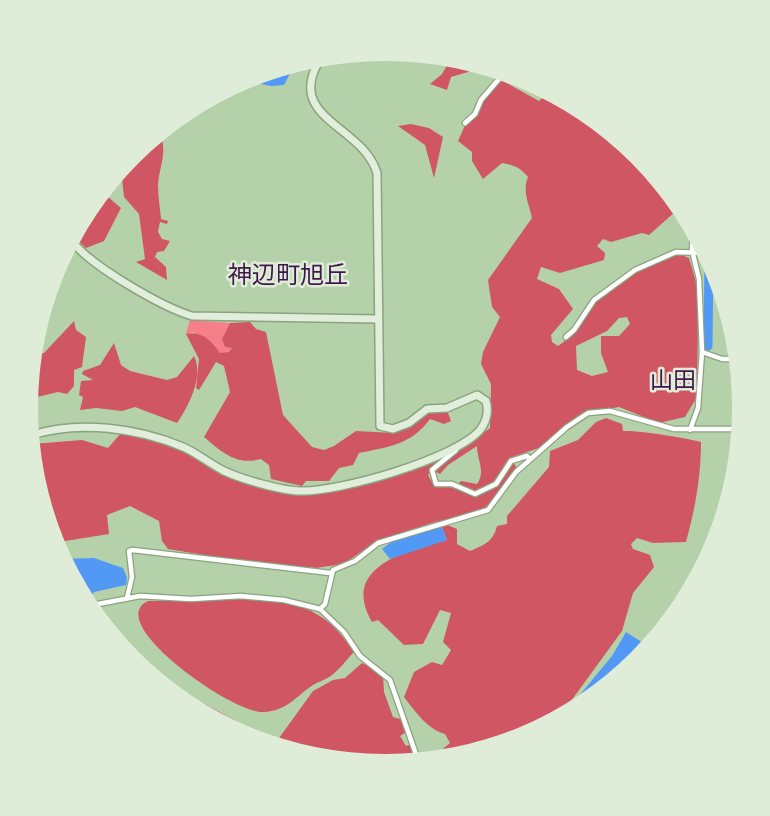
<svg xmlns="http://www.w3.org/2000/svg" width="770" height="816" font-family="Inter,'Noto Sans JP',sans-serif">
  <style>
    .green { fill: #f77f89 }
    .forest { fill: #d15664; fill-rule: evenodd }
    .water { fill: #5298f5 }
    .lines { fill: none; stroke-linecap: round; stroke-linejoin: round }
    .river { stroke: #5298f5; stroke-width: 9 }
    .street-casing { stroke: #89a47e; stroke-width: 7 }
    .secondary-casing { stroke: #89a47e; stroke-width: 10 }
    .street { stroke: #fff; stroke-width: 4.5 }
    .secondary { stroke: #e1eedb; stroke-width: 7 }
    .labels { text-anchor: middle; stroke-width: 5; stroke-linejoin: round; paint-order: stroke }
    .neighbourhood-label { font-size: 23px; fill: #3f174c; stroke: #dfedd8 }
    .quarter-label { font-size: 24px; fill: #3f174c; stroke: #dfedd8 }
  </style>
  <rect width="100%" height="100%" fill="#b5d1a9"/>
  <path class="green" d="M190,320L230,323L222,339L232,347L229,353H220L193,332L186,334Z"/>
  <path class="forest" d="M449,62L472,67L468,72L451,77L447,90L430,84L442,74Z
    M501,80L539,101L543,97L536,86L639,155L676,211L649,235L642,233L611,242L603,239L597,246L605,253L604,260L560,273L541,267L537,279L559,289L573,309L551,335L552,342L558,346C583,329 577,319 594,300C605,289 659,257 674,255C680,254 684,256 689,258L696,282L698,313L697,397L685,417L659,423L619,407L582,413L542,447L509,458L494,481L476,491L458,484L461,481L477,484C486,471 477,461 477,446L448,465L440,474L436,472L444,462L490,428L491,384L481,364L483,352L500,317L492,307L488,280L532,218C529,204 522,191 528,177C520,167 514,165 502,163L483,179L472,161V152L458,141L466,123ZM627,317L630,324L619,336H601V353L608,372L592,376L577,370L576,346L607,331L619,318Z
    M411,124L429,128L443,137L434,178L425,145L398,126Z
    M160,135C168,152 159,167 158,185C158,196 160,208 161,219L168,221L167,224L160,222L158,232L162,239L170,241L164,251L157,252L155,257L166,267L167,280L136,262L145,259L139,214L124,197L121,170L132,154Z
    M107,196L121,208L104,241L86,248L75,238Z
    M74,321L76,330L86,337L82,367L74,370V386L67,394L58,392L37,397L31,407L27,406L37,354L44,353Z
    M250,322L256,329L266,332L283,415L312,447L324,450L334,446L356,431L395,433L407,429L418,416L430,410L448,413L451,421L444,424L430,419C411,445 388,447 359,453L353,465L339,468L329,481H306L302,486L271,479L269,465L261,459C236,466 222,452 204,437L230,392L224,366L216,362L199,390L196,388L199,359L186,334C201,330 212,341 220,353L229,352L232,348L225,347L222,339L230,323Z
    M114,343L121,365L130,371L167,380L177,377L194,356C204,376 189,406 177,423L135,407L122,411L96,408L80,410L83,397L79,395L81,381L93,380L82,374L83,371L100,365Z
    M606,418L622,424L623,431C638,430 687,438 701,442C701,477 695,509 686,542L653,543L637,538L631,544L633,549L650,555L654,567L633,593L622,631L563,712L522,740L433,757L450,743L445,734C427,729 415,711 404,697L414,672L432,662L442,665L451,650L443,642L451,613L440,610L423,644L404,645L378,620L372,622C340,567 406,551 447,540L442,527L447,525L457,529V544L470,551C484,545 493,542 497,526L507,524V516L549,467L550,451L578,440L596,422Z
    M122,432L183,447L224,472L291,490L327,491L435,458L439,460L428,475L432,482L479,496L498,485L514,463L516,467L493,501L478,513L435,522L379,540L343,564L316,568L234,560L168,549L162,541L159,521L130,506L107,515L109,534L53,543L33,444L82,440L108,448Z
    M241,599C294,601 324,606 354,652C347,659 340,669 332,675C326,680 319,681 313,685C295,697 287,711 263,712C233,714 102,622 148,601Z
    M362,663L383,674L384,692L393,717L400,719L408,731L400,736L406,746L411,744L413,752L407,757L413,761L385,767L274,745L313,691L333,680L345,678Z
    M145,671L258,733L261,742L247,739Z"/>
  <path class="water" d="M293,68L284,85L271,86L247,81L248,76Z
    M442,527L447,540L390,559L382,549L394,540Z
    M94,558L123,568L127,578L126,585L94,592L90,599L63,559Z
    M626,632L648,646L638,662L569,708L612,656Z"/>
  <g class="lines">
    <path class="river" d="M708,346L709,260"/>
    <defs>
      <path id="street" d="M465,123L475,114L481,100L504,73
        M566,337L574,330L594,300L635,270L676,252L704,253
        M702,352L722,359H734
        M690,430L698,408L702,352L699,279L692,250L693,235
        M456,450L432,470L436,484H452L475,494L496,484L511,461L527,456L530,459
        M127,598L132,577L129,551L133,550L330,573
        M93,605L140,596L191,599L241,596L284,600L320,609L344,632L360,656L390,680L418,760
        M320,609L325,604L333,570L355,561L378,543L488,510L516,472L567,427L588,413L610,411L674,429H740"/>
      <path id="secondary" d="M73,242C91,266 162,307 192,316L378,319
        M32,435C79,420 138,428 183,447C197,453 210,464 224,471C241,479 282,491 301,491C339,492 455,459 480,430C487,421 489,412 486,401L477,395L447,408L427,409L409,423L393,429L380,426L377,173C363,126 287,119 318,63"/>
    </defs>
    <use href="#street" class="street-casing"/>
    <use href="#secondary" class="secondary-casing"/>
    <use href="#street" class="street"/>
    <use href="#secondary" class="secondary"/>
  </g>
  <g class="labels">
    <g class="neighbourhood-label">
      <text x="673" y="388">山田</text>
    </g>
    <g class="quarter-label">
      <text x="288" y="283">神辺町旭丘</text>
    </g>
  </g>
  <path d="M0 0H770V816H0ZM384 61H386A346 346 0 0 1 732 407V408A346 346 0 0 1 386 754H384A346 346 0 0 1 38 408V407A346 346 0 0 1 384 61Z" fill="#dfedd8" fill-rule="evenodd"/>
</svg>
